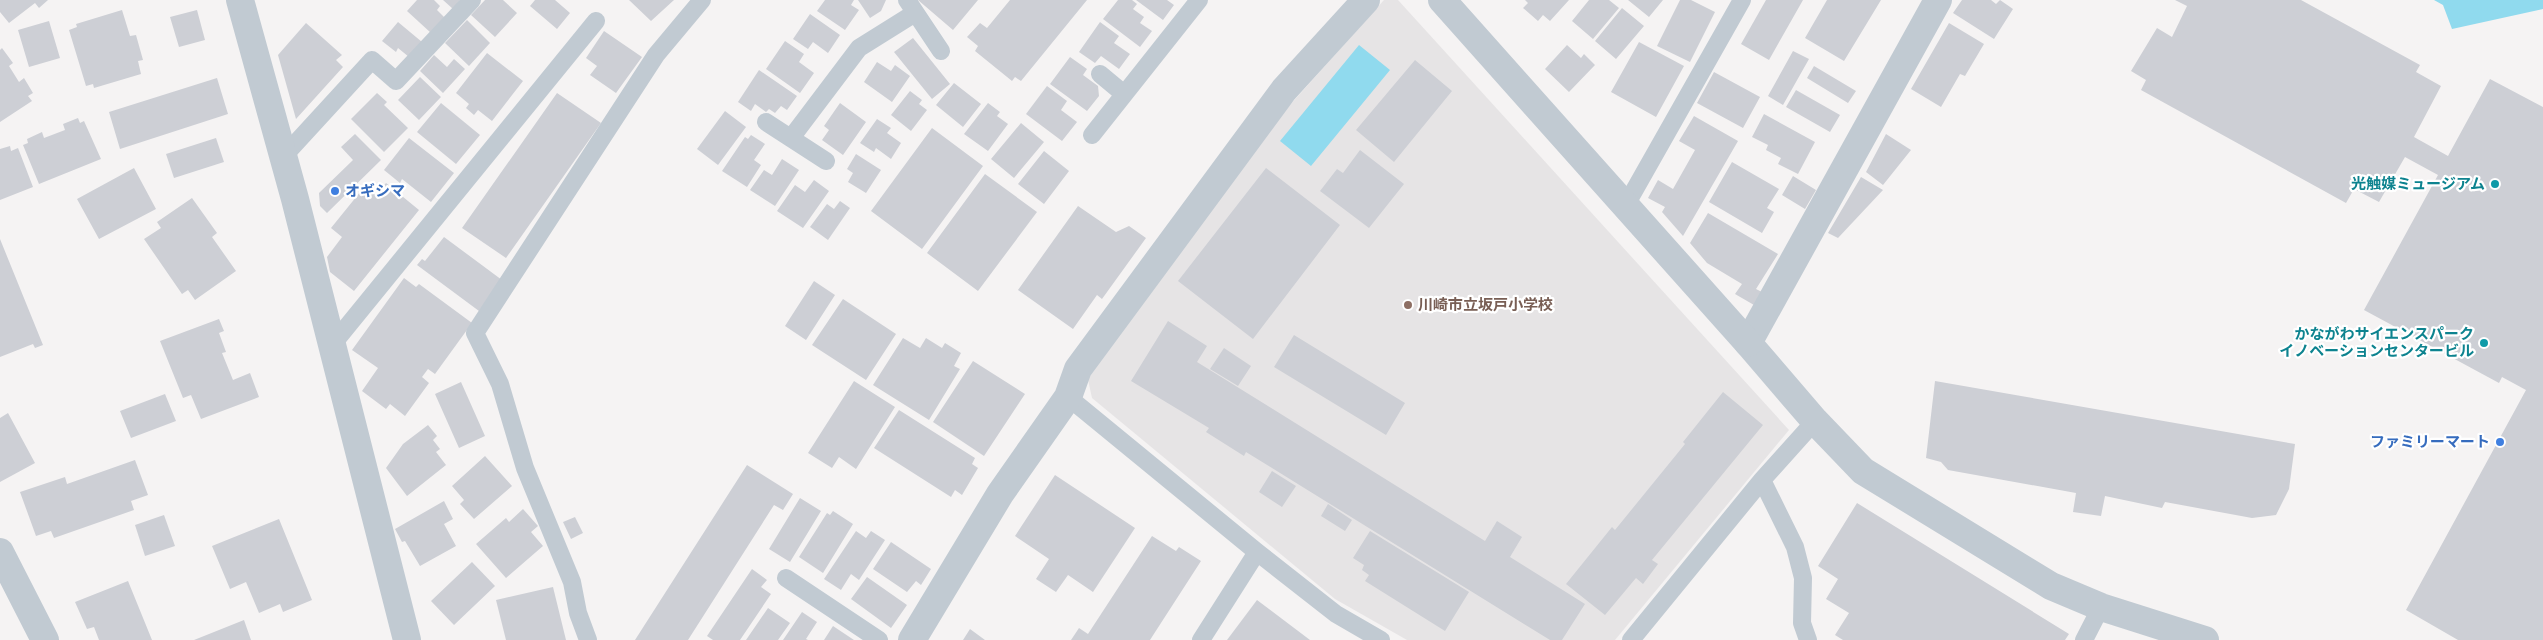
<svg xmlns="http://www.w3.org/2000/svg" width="2543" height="640" font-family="'DejaVu Sans','Noto Sans JP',sans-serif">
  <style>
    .education { fill: #e6e4e5 }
    .water { fill: #90daee }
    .building { fill: #cdcfd5 }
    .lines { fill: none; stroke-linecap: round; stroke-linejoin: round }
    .service { stroke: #c1cad2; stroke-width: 18 }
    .minor { stroke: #c1cad2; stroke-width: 28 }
    .tertiary { stroke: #c1cad2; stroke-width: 28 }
    .culture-dot { fill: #0f9aa8; stroke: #fff; stroke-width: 2 }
    .shop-dot { fill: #3f7fe0; stroke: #fff; stroke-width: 2 }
    .education-dot { fill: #8d6e63; stroke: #fff; stroke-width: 2 }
    .labels { text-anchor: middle; stroke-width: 4.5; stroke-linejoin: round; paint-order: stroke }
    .culture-label { font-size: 15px; font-weight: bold; fill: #0d838f; stroke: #fff; text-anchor: end }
    .shop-label { font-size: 15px; font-weight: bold; fill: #366cbe; stroke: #fff; text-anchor: start }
    .education-label { font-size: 15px; font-weight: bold; fill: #785e54; stroke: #fff; text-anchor: start }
  </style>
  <rect width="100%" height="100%" fill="#f5f3f3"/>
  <path class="education" d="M1384,0H1398L1789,430L1615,640H1407L1335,599L1092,398L1087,375L1281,115Z"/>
  <path class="water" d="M2434,0H2543V9L2452,29L2443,5Z
    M1359,45L1390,70L1311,166L1280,141Z"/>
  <path class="building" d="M0,0H48L39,8L35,3L9,23L0,12Z
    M417,0H434L440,6L437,10L445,18L431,33L407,11Z
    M443,0H460L453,9Z
    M485,0H503L517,13L495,37L471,15Z
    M535,0H555L570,13L557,29L530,6Z
    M629,0H674L651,21Z
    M825,0H854L851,5L859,10L845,30L817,11Z
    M858,0H886L881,11L870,18Z
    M918,0H978L953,30Z
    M1010,0H1087L1021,81L1015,77L1012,81L975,51L978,46L967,37L980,23L987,28Z
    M1118,0H1132L1137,4L1133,9L1144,17L1140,23L1152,31L1140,47L1103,19Z
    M1136,0H1167L1174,5L1163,20Z
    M1525,0H1569L1550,21L1543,15L1538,21L1523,8L1528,3Z
    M1589,0H1609L1619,8L1593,39L1572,21Z
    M1628,0H1663L1649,17Z
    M1680,0H1691L1715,12L1690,62L1657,46Z
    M1766,0H1803L1769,60L1741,44Z
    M1827,0H1881L1844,61L1805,38Z
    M1962,0H1991L1996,4L2000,0L2013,9L1994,39L1953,13Z
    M2175,0H2301L2420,65L2416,72L2441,86L2414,137L2448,156L2490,79L2543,107V640H2458L2406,610L2526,390L2502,377L2499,383L2364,310L2438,175L2405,157L2379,202L2354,189L2346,203L2141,90L2146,80L2131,71L2157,28L2172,37L2187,6Z
    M1622,8L1644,26L1616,59L1595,41Z
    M122,10L130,36L136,35L143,60L138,61L141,74L94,88L93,84L86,86L69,30L77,27L76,24Z
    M197,10L205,40L179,47L170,17Z
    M810,14L840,35L828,53L813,42L808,49L793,39Z
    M467,20L490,43L469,66L445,43Z
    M49,21L60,58L29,67L18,30Z
    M398,22L422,42L409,57L398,48L396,52L382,41Z
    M1100,22L1119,36L1114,43L1130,54L1119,69L1101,56L1095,63L1079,52Z
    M306,23L342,55L336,60L343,67L296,119L278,55Z
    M1949,23L1984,44L1965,76L1960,74L1941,107L1911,89Z
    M604,31L642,57L616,93L590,75L597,66L586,58Z
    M913,38L950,84L932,99L894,52Z
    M785,41L804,54L799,62L814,73L800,93L766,69Z
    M1639,42L1684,66L1656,117L1611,92Z
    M1567,45L1581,58L1584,54L1595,65L1569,92L1545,69Z
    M2,48L13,63L9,66L19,82L24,78L33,93L28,96L32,101L0,122V50Z
    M1793,51L1809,59L1783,105L1768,96Z
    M487,53L523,81L492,121L478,110L474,115L466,108L469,104L456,93Z
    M434,55L447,67L454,59L465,69L443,93L420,71Z
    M1070,57L1087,69L1083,75L1098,86L1099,96L1087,111L1050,84Z
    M1415,60L1452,91L1394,162L1356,130Z
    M877,62L891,71L895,65L910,76L892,102L864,82Z
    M1814,66L1856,91L1848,103L1807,78Z
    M759,70L797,96L787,110L781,106L775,113L769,109L766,112L755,104L751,111L738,102Z
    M1714,72L1760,97L1743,128L1697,103Z
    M420,77L441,97L419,120L398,100Z
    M217,78L228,114L120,149L109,112Z
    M954,83L981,104L963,127L936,105Z
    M1047,86L1067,101L1061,110L1077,122L1062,141L1026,114Z
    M1796,90L1840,115L1830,132L1786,107Z
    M910,91L922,100L919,104L927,110L911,131L891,115Z
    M377,93L387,102L384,105L408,128L384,152L351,119Z
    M557,93L601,123L506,258L462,228Z
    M441,103L480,135L456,164L417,132Z
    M840,103L866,122L843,155L822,140L829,130L824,126Z
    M988,103L1000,112L997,116L1008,124L988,151L964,134Z
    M725,111L746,127L718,165L697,149Z
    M1764,114L1815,142L1798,174L1778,164L1781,158L1766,150L1768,145L1752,137Z
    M1694,116L1738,141L1683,236L1662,212L1665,207L1648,198L1658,180L1673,189L1695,150L1679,141Z
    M78,118L80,123L84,121L101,159L39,184L23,145L28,143L27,139L42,132L44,138L65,130L63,124Z
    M877,119L891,128L887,133L901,143L891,159L876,148L874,152L860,143Z
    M1021,123L1044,142L1014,178L991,159Z
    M932,128L983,166L922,249L871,211Z
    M355,134L381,160L327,213L320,206L319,193L353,160L341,147Z
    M1886,134L1911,150L1883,185L1866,172Z
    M751,135L765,144L754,160L761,165L747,187L722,171L745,137L748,139Z
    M216,138L224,162L174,178L166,154Z
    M409,138L454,173L431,202L402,179L400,183L384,170Z
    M10,146L11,151L18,148L33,187L0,200V149Z
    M1360,150L1404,184L1369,228L1320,191L1337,169L1343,173Z
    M1044,151L1069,171L1044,204L1018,184Z
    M856,154L881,170L866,193L848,182L853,173L847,169Z
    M782,159L799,170L775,206L750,190L764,170L772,175Z
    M1732,162L1779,189L1767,208L1774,212L1762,233L1709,202Z
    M134,168L156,209L99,239L77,199Z
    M1266,168L1340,225L1253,339L1178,281Z
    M985,174L1037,212L978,291L927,253Z
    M1793,176L1816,190L1805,209L1782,195Z
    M1861,177L1883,190L1838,238L1828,233Z
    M814,180L829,191L803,228L777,211L795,185L805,192Z
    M386,183L419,210L354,291L330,272L327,257L342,237L331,228L365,186L376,195Z
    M192,198L217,233L212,237L236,271L195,300L188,290L182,294L144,239L161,228L157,222Z
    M840,201L850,208L828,240L810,227L827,204L834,209Z
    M1078,206L1116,232L1129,226L1146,238L1102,299L1097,295L1073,329L1018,290Z
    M1708,213L1778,254L1756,289L1762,292L1754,305L1735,294L1742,284L1707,263L1690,243Z
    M444,237L502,280L479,311L417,265L422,259L425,261Z
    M0,239L43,345L35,348L33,344L0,357Z
    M404,278L416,287L419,284L472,323L435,374L428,369L422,377L429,383L405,416L390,404L386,409L362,391L378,368L352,350Z
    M814,281L835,295L806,340L785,326Z
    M843,299L896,334L866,380L812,345Z
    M219,319L224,331L219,333L226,352L222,353L233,380L250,373L259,397L201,419L191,395L183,398L160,341Z
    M1168,321L1207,346L1197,362L1485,541L1497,521L1522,537L1510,557L1585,604L1562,640H1550L1246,452L1244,456L1206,432L1209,428L1131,381Z
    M1294,335L1405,403L1386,435L1274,367Z
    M903,338L920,348L926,338L942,348L945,343L961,353L954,366L960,369L929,420L873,385Z
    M1224,348L1251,366L1238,386L1210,369Z
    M973,361L1025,394L984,456L933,422Z
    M854,381L895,407L856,469L839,457L832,468L808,453Z
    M1935,381L2295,444L2289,489L2276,515L2252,518L2165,502L2162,508L2105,496L2101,516L2073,512L2076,493L1948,470L1941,462L1926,458Z
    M461,382L485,436L459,448L435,394Z
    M1723,392L1763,425L1652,560L1658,564L1643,584L1636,578L1605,615L1566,584L1612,527L1615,530L1685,444L1683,442Z
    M165,394L176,421L131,438L120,411Z
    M899,410L975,458L972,464L978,468L962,495L955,490L951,497L874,448Z
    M8,413L35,463L0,482V418Z
    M428,425L437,436L433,440L440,449L436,452L446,465L407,496L386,468L403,444Z
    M485,456L512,486L474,519L460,504L464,500L452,486Z
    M135,460L148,495L131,501L134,510L54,538L51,531L36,536L20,492L65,477L67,484Z
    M747,465L793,494L783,510L774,505L688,640H635Z
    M1272,471L1296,486L1282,507L1259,492Z
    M1055,475L1135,528L1093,592L1068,575L1056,592L1036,579L1049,559L1015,536Z
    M800,498L821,511L790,562L769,549Z
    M444,501L453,519L444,524L456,546L420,566L405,541L402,542L395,529Z
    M1857,503L2069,634L2065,640H1843L1835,635L1849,613L1826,599L1838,579L1818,566Z
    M1328,504L1352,520L1345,531L1321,516Z
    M523,509L538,526L531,532L543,546L506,578L476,544L506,518L509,522Z
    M833,511L853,524L823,573L799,557L827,513L830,515Z
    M164,515L175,546L145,556L135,525Z
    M575,517L583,533L571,539L563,522Z
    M279,519L312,600L283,612L280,604L259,613L246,582L230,589L212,546Z
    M856,531L866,538L871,531L885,540L859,580L851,574L841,590L824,579Z
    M1370,531L1469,592L1445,631L1365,581L1369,575L1362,570L1364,565L1353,558Z
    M1152,536L1176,551L1179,547L1201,561L1150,640H1071L1079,628L1088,634Z
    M891,542L931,569L921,585L916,581L907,592L873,569Z
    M472,562L495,586L454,625L431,601Z
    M752,569L767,580L761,587L771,594L740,640H713L707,636Z
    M867,577L907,605L891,628L851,599Z
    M128,581L152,640H99L94,627L87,629L75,602Z
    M553,587L566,640H506L496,600Z
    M1257,600L1310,640H1227Z
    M768,608L790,623L778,640H746Z
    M802,612L817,622L806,639L808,640H783Z
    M244,620L251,640H194Z
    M833,626L854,640H824Z
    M970,629L985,640H963Z"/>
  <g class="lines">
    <path class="service" d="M907,0L941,51
      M1100,74L1124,94
      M766,122L826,161
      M1092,135L1199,0
      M791,138L859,48L915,13
      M283,157L372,60L396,81L472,0
      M1626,205L1742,0
      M332,345L596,21
      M1068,397L1257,552L1336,614L1381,640
      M1762,480L1795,547L1803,578L1802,623L1808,640
      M786,578L879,640
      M588,640L578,613L572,582L525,468L500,384L475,333L656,55L702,0
      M1201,640L1257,552
      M1631,640L1762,480L1815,421
      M2084,640L2101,607"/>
    <path class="minor" d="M240,0L295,199L407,640
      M1938,0L1748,343L1815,421L1863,471L2051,586L2101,607L2205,640
      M0,552L45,640
      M912,640L1000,494L1068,397L1078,369L1284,90L1366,0"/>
    <path class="tertiary" d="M1442,0L1748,343"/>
  </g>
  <g class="culture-dot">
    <circle cx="2495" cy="184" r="5"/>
    <circle cx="2484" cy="343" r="5"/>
  </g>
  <g class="shop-dot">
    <circle cx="335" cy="191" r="5"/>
    <circle cx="2500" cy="442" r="5"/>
  </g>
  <circle class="education-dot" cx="1408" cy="305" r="5"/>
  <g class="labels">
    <g class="culture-label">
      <text x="2485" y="189">光触媒ミュージアム</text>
      <text x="2474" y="339">かながわサイエンスパーク<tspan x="2474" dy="17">イノベーションセンタービル</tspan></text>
    </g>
    <g class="shop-label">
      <text x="345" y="196">オギシマ</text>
      <text x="2490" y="447" text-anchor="end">ファミリーマート</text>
    </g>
    <g class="education-label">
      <text x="1418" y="310">川崎市立坂戸小学校</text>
    </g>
  </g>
</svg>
